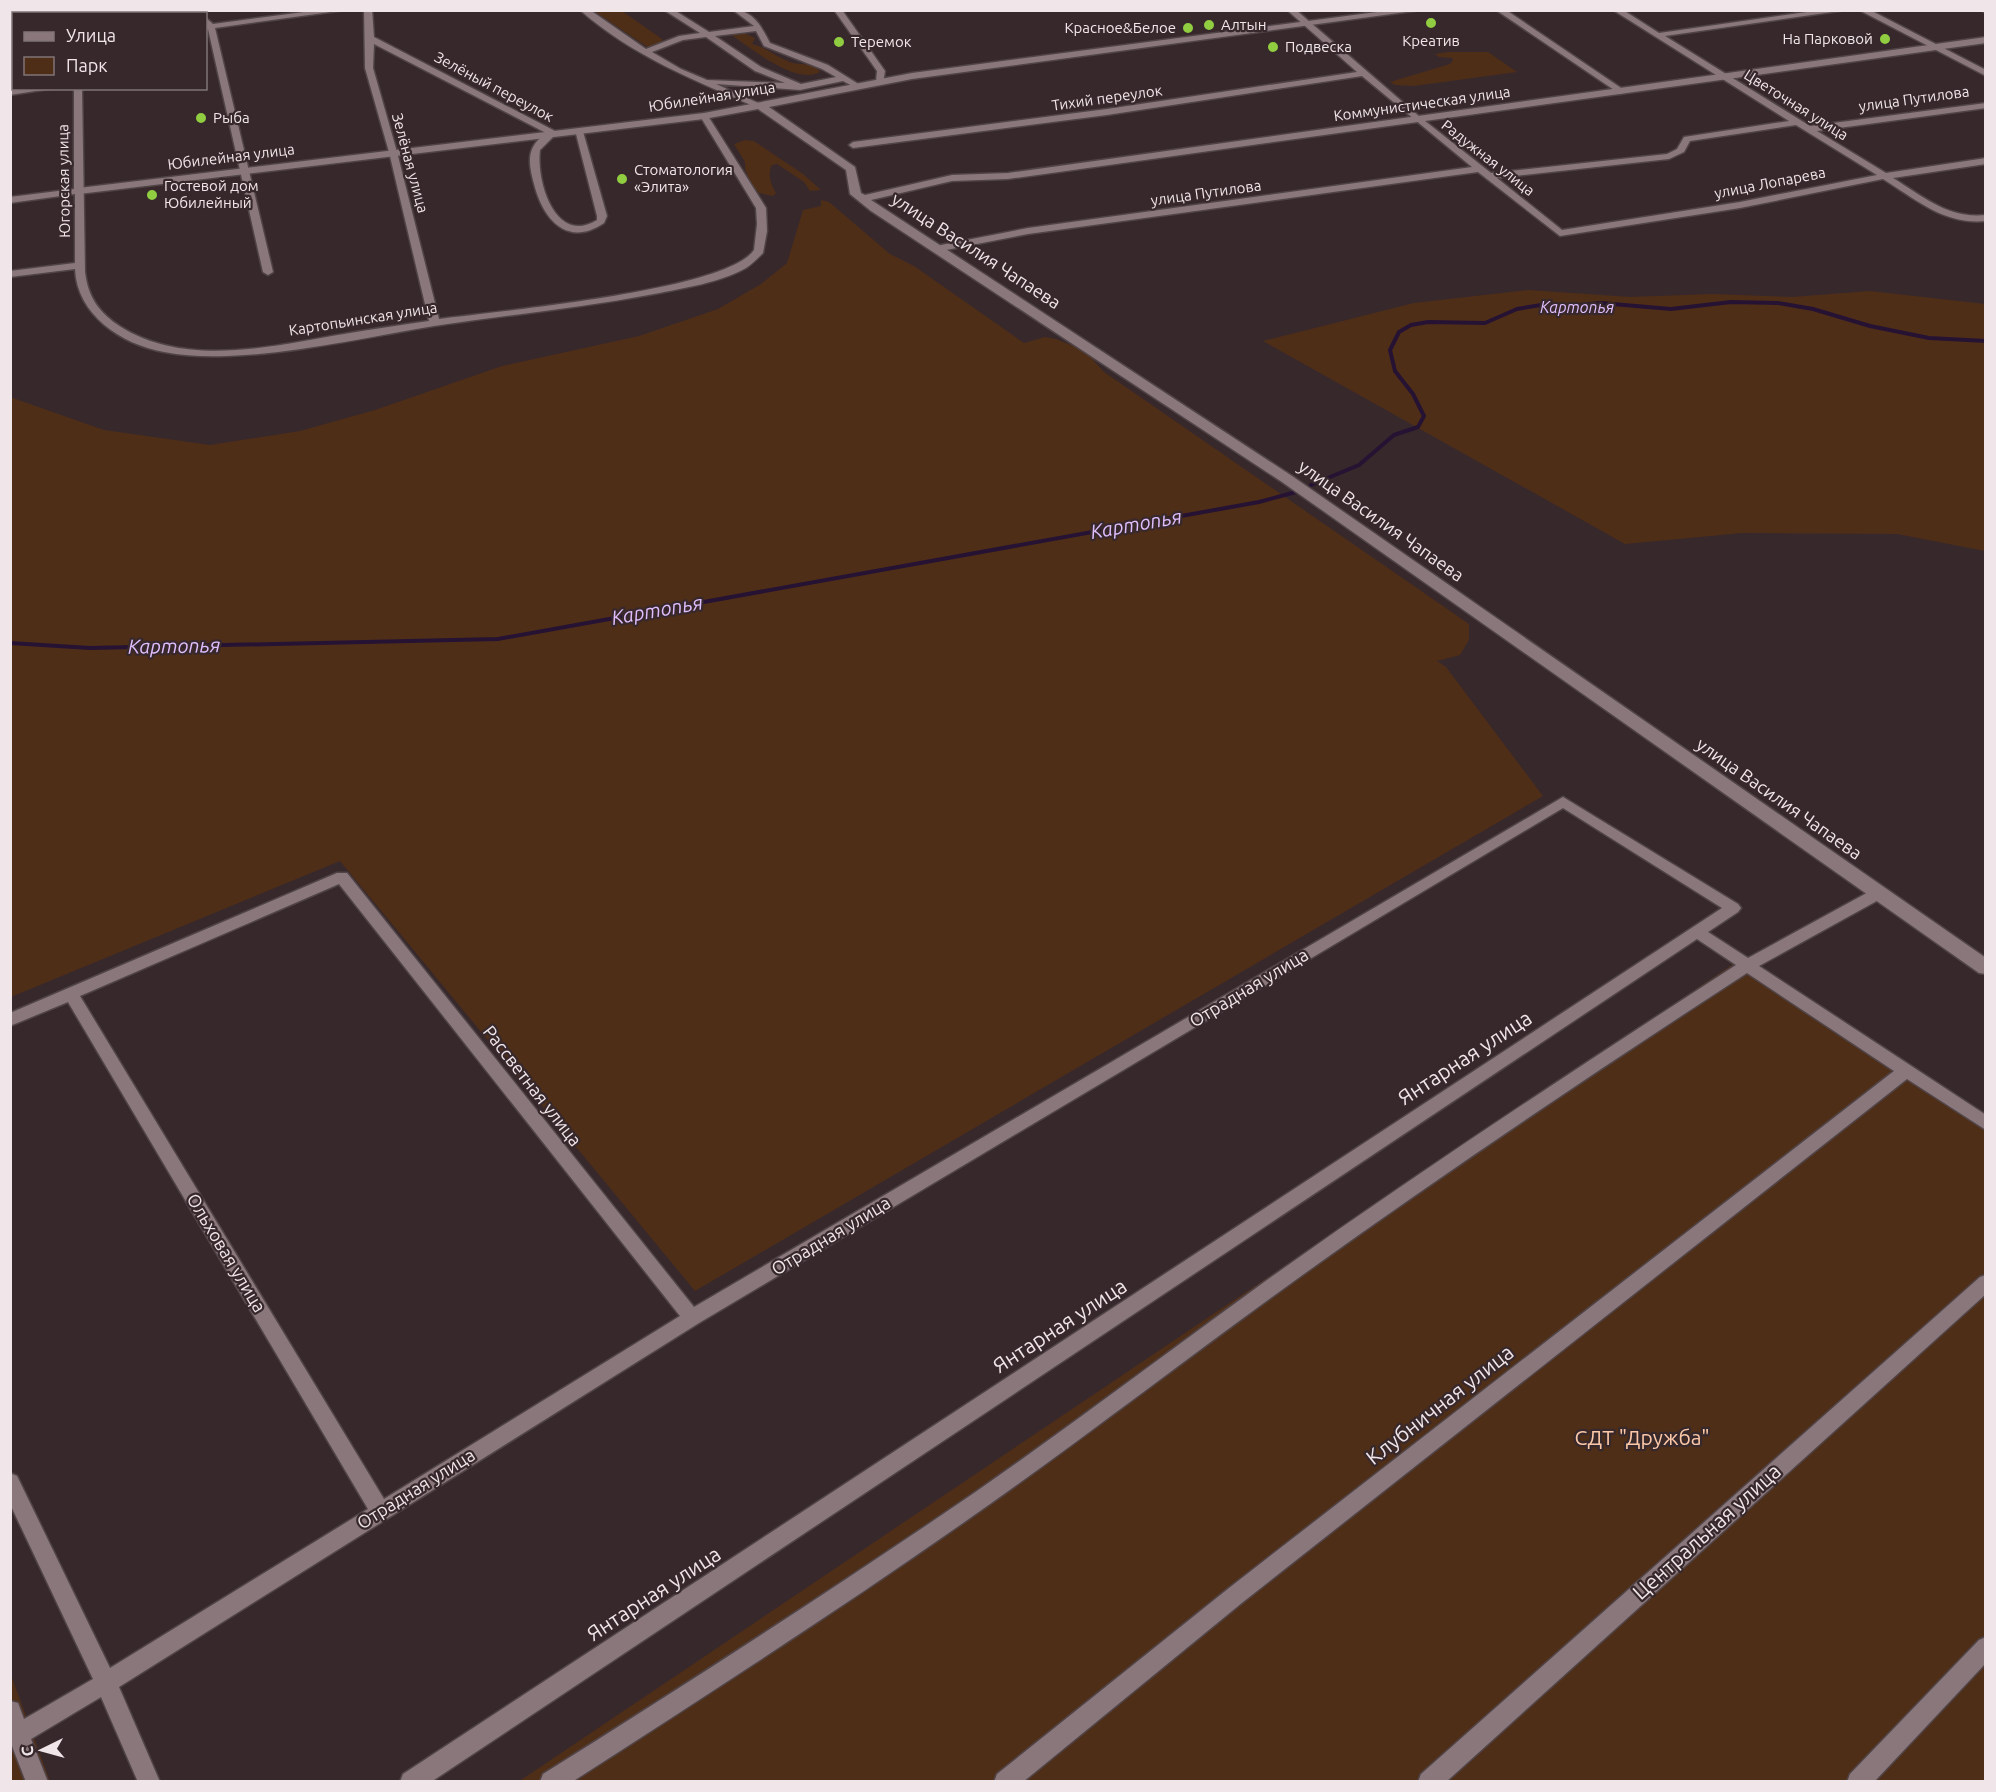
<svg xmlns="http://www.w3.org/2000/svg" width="1996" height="1792" font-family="Ubuntu,sans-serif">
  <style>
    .green { fill: #4f2e18 }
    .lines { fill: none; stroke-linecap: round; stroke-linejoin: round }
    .stream { stroke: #261333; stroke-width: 4 }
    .minor-casing { stroke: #504447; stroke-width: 3 }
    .tertiary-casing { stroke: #504447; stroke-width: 3 }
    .minor { fill: #89777b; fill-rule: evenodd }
    .tertiary { fill: #89777b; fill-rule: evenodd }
    .poi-dot { fill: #90cd40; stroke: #37282c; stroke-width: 2 }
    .labels { text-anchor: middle; stroke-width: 4.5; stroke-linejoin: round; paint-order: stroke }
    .far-poi-label { font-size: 15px; fill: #f0e5e8; stroke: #37282c; text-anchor: start }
    .far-street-label { font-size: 15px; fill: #f0e5e8; stroke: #37282c }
    .far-water-label { font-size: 16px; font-style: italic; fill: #e0bdfc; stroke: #37282c }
    .street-label { font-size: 18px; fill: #f0e5e8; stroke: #37282c }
    .water-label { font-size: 20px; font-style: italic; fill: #e0bdfc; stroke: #37282c }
    .near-street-label { font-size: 21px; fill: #f0e5e8; stroke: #37282c }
    .near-park-label { font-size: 21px; fill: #fdc8a7; stroke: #37282c }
  </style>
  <rect width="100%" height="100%" fill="#37282c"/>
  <path class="green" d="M594,11H622L662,39L663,43L650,48L646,46Z
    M741,32L755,38L752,44C766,47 776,57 790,62C801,66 812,61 820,72C796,86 751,48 730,34Z
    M1448,52H1488L1517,72L1414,86L1395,85L1390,82L1450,64L1453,60L1452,58L1439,57L1435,54Z
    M745,140L754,141L803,174L821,190L810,191L804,182L777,164L772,165C767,173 771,185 776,193L773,196L759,193L751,184L745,169V162L734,144Z
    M821,200L829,202L890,254L914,266L1024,343L1045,337L1056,339L1085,351L1104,372L1469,624V640L1460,655L1437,661L1446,667L1543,796L695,1291L340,861L11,997L10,397L104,430L210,445L300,431L375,410L502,366L639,336L718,309L761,284L787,263L803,210L821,206Z
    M1529,290L1630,297L1712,294L1792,297L1870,291L1985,304V551L1897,534L1742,533L1625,544L1263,341L1414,303Z
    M1745,956L1985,1116V1781L518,1782Z
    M11,1675L50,1781H11Z"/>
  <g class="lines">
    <path class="stream" d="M1311,485L1359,465L1394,435L1418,427L1424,416L1413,394L1395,371L1390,350L1399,332L1411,325L1428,322L1485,323L1517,309L1547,304L1568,306L1601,303L1671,309L1731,302L1778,303L1813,309L1870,326L1929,338L1986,341
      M10,643L90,648L498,639L1259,502L1296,492"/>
    <defs>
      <path id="minor" d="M71,10H79V14H71Z
        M319,10H345L215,28L273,272L268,275L263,272L208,29H206V18L213,24Z
        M364,10H372L374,37L555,131V135L540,150C536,181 555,246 597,220V216L575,130L582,128L607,216L604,223C567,248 543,219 534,184C531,173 527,158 533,147C536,141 541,137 546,133L374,44L373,68L397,152L439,319C497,311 726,291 754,250L757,224L756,208L700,116L704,113L708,116L766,208L767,231L763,253C758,258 752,264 746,268C719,283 684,288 654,294C581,308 507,315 434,326C368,337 293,354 227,356C206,357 185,356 164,352C121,344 77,315 75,269L10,277V271L75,263V194L10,203V197L74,189V88H82L85,272C88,297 99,313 121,327C187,368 272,346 344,334C372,329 401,325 429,321L389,152L365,68Z
        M580,10H590L646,49L679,36L700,33L664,10H674L709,32L754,26L733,10C754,10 762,28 770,43L828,65L860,85L856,88L843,81L800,90L716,84L765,106L758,108C696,81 632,56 580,10ZM756,31L764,46L822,69L836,77L801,84L761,67L715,36ZM706,37L755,71L785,83L707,80L681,69L652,52L683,40Z
        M834,10H842L885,71L883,84L876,82L877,71Z
        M1287,10H1296L1420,117L1491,173L1667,154L1677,149L1684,137L1789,121L1613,10H1623L1659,33L1821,10H1846L1665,36L1810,126L1986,103V108L1817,131L1886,173L1986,158V164L1893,178C1924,197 1948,219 1986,215V221C1944,225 1917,200 1883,179L1740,208L1560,236L1478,172L1028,234L936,252L931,249L936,246L1028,228L1472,167L1362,76L1107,115L853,148L849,145L853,142L1107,109L1357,72ZM1796,125L1877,175L1740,202L1562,230L1497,178L1669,159L1684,152L1690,141Z
        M1496,10H1506L1627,92L1620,94Z
        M1859,10H1870L1986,70V76Z
        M1981,10H1986V13Z
        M10,49H14V53H10Z
        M26,88H55L10,95V90Z
        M1563,797L1738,904L1741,908L1738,912L1708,932L1748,958L1874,889H1884L1886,893L1884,897L1759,966L1986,1115V1130L1907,1079L1243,1602L1023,1782H994L997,1774L1229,1588L1894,1071L1747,973C1589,1076 1432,1181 1279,1292C1182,1362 1088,1435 990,1504C853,1601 713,1691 572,1782H540L543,1774C688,1683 832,1590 974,1493C1073,1424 1169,1351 1267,1280C1420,1171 1578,1067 1736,965L1697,939L431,1782H400L403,1774L1722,908L1563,808L699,1323L119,1687L160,1782H138L101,1697L31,1739L48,1782H26L10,1741V1701L18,1703L24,1719L93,1679L10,1504V1473L17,1476L110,1668L368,1509L68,1002L10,1026V1013L337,873H347L694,1307ZM339,884L680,1316L384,1499L80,996Z
        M1986,1275V1294L1446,1782H1418L1421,1774L1980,1277Z
        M1986,1637V1663L1874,1782H1847L1850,1774L1979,1640Z"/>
      <path id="tertiary" d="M1392,10H1421L912,79L769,107L855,167L861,193L865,195L952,175L1008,173L1986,37V43L1008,179L952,181L871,200L1292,476L1986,958V974L1979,973L1282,482L871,211L850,194L846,170L758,109L704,119L79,194L73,191L79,188L704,113L912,73Z"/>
    </defs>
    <use href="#minor" class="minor-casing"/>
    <use href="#tertiary" class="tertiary-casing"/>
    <use href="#minor" class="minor"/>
    <use href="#tertiary" class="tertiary"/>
  </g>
  <g class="poi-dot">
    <circle cx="1431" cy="23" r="6"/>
    <circle cx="1209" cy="25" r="6"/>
    <circle cx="1188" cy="28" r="6"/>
    <circle cx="1885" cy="39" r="6"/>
    <circle cx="839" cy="42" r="6"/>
    <circle cx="1273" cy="47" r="6"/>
    <circle cx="201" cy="118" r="6"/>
    <circle cx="622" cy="179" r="6"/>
    <circle cx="152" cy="195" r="6"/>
  </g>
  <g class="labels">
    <g class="far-poi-label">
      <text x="1221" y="30">Алтын</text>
      <text x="1176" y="33" text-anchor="end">Красное&amp;Белое</text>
      <text x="1873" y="44" text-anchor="end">На Парковой</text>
      <text x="1431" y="46" text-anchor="middle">Креатив</text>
      <text x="851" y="47">Теремок</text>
      <text x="1285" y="52">Подвеска</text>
      <text x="213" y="123">Рыба</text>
      <text x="634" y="175">Стоматология<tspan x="634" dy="17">«Элита»</tspan></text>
      <text x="164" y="191">Гостевой дом<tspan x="164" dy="17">Юбилейный</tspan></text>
    </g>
    <g class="far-street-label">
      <text transform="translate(494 87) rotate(28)" y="5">Зелёный переулок</text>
      <text transform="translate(712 97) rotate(-9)" y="5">Юбилейная улица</text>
      <text transform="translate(1107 98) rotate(-8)" y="5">Тихий переулок</text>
      <text transform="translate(1914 99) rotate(-8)" y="5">улица Путилова</text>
      <text transform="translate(1422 104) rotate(-8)" y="5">Коммунистическая улица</text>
      <text transform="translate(1796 105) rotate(32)" y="5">Цветочная улица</text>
      <text transform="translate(231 157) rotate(-7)" y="5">Юбилейная улица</text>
      <text transform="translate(1488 158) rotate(38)" y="5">Радужная улица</text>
      <text transform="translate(410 163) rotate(75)" y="5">Зелёная улица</text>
      <text transform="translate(64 181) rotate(-91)" y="5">Югорская улица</text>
      <text transform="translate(1770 183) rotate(-11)" y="5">улица Лопарева</text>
      <text transform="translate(1206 193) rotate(-8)" y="5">улица Путилова</text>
      <text transform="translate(363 319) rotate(-9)" y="5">Картопьинская улица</text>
    </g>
    <g class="far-water-label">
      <text x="1577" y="313">Картопья</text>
    </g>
    <g class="street-label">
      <text transform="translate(976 251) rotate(33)" y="6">улица Василия Чапаева</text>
      <text transform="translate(1381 521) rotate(35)" y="6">улица Василия Чапаева</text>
      <text transform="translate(1779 799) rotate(35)" y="6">улица Василия Чапаева</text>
      <text transform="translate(1249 988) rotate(-31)" y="6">Отрадная улица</text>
      <text transform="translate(532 1086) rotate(52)" y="6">Рассветная улица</text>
      <text transform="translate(831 1236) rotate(-31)" y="6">Отрадная улица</text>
      <text transform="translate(226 1253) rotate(59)" y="6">Ольховая улица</text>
      <text transform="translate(416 1489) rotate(-32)" y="6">Отрадная улица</text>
    </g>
    <g class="water-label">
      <text transform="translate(1136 524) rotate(-10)" y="7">Картопья</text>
      <text transform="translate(657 610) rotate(-10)" y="7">Картопья</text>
      <text transform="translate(174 646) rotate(-1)" y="7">Картопья</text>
    </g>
    <g class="near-street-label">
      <text transform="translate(1465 1058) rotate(-33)" y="7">Янтарная улица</text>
      <text transform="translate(1060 1326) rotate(-33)" y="7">Янтарная улица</text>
      <text transform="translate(1440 1405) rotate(-38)" y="7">Клубничная улица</text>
      <text transform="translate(1707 1532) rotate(-42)" y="7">Центральная улица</text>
      <text transform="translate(654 1594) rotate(-33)" y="7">Янтарная улица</text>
    </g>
    <g class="near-park-label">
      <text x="1642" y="1445">СДТ "Дружба"</text>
    </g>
  </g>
  <rect width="1996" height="1792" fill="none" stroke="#f0e5e8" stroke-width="24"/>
  <rect x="12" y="12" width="195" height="78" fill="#37282c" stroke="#817477" stroke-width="1.5"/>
  <rect x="24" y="32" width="30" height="9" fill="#89777b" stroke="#817477" stroke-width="1.5"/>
  <text x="66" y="42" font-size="18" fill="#f0e5e8">Улица</text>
  <rect x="24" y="57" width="30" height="18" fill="#4f2e18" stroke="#817477" stroke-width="1.5"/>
  <text x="66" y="72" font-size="18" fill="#f0e5e8">Парк</text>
  <g transform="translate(42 1750) rotate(265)" stroke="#37282c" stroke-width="4.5" paint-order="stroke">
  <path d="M0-4.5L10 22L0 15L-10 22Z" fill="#f0e5e8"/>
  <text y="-9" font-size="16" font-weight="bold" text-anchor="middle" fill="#f0e5e8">С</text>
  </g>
</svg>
